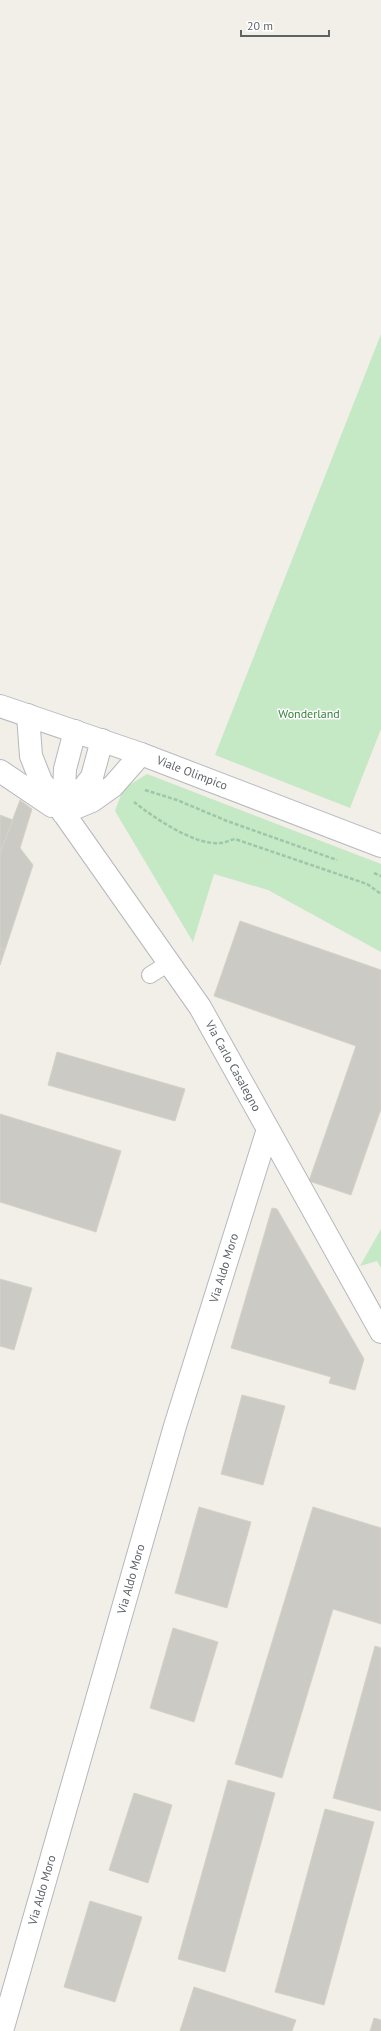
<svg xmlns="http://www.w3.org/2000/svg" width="381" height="2031" font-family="'PT Sans',sans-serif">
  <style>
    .green { fill: #c5e8c5 }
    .building { fill: #cccac5; stroke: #d6d1c6 }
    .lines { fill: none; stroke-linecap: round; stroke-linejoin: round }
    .service-casing { stroke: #b5b8bc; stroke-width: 18 }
    .minor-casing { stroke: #b5b8bc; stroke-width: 24 }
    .secondary-casing { stroke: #b6babf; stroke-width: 24 }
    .path { stroke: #9cc7a9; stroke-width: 2.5; stroke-dasharray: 4 2; stroke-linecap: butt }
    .service { stroke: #fff; stroke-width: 16 }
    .minor { stroke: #fff; stroke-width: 22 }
    .secondary { stroke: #fff; stroke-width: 22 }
    .labels { text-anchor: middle; stroke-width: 3; stroke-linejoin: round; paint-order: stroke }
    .park-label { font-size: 12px; fill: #348238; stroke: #fff }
    .street-label { font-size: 12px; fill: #5f6368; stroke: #fff }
  </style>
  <rect width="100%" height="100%" fill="#f1efe8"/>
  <path class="green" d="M381,334V729L350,808L215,755Z
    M147,774L381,864V952L268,890L214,874L193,942L115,811L123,789Z
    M381,1229V1268L377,1261L360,1266Z"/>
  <path class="building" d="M20,800L32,809L20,848L33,865L5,950L0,948V853Z
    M0,815L13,820L0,853Z
    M240,921L381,970V1109L351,1195L309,1181L356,1046L214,996Z
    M0,948L5,950L0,965Z
    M57,1052L185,1089L175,1121L48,1085Z
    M0,1114L121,1151L96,1232L0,1202Z
    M272,1208L277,1209L364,1359L355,1390L329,1383L331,1377L231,1348Z
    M0,1279L32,1288L14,1350L0,1346Z
    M242,1395L285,1406L263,1485L221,1474Z
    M199,1507L251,1522L227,1608L175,1593Z
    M313,1507L381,1528V1624L333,1609L282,1778L235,1764Z
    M173,1628L218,1642L194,1722L150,1708Z
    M375,1646L381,1648V1811L333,1798Z
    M228,1780L275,1793L225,1972L178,1959Z
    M134,1793L172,1805L148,1883L109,1870Z
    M325,1809L374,1822L324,2005L275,1992Z
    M90,1901L142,1917L115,2002L64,1987Z
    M194,1987L296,2020L292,2031H180Z
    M374,2018L381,2020V2031H370Z"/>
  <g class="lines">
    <defs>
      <path id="service" d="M150,975L169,963"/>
      <path id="minor" d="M28,715L31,756L41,781L200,1007L381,1332
        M0,771L52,806
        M65,811L92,777L102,740
        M63,813L92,801L113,786L141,754
        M63,813L65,769L75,731
        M2,2031L175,1426L268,1129"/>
      <path id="secondary" d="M0,706L141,754L381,846"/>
    </defs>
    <use href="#service" class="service-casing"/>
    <use href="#minor" class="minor-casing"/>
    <use href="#secondary" class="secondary-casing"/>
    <path class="path" d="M145,790L177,800L227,821L337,860
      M134,802C153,817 195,846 220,843C225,843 230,840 235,839L367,884L381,894
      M374,873L381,876"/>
    <use href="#service" class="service"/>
    <use href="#minor" class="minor"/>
    <use href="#secondary" class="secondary"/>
  </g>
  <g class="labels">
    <g class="park-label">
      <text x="309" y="718">Wonderland</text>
    </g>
    <g class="street-label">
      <text transform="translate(192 773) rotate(21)" y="4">Viale Olimpico</text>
      <text transform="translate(233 1066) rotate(61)" y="4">Via Carlo Casalegno</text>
      <text transform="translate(224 1268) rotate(-73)" y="4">Via Aldo Moro</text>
      <text transform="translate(131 1579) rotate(-74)" y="4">Via Aldo Moro</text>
      <text transform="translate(42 1890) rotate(-74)" y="4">Via Aldo Moro</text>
    </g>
  </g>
  <path d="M241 30v6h88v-6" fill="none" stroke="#5f6368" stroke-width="2"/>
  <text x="247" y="30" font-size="12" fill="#5f6368" stroke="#ffffff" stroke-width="3" paint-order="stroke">20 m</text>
</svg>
